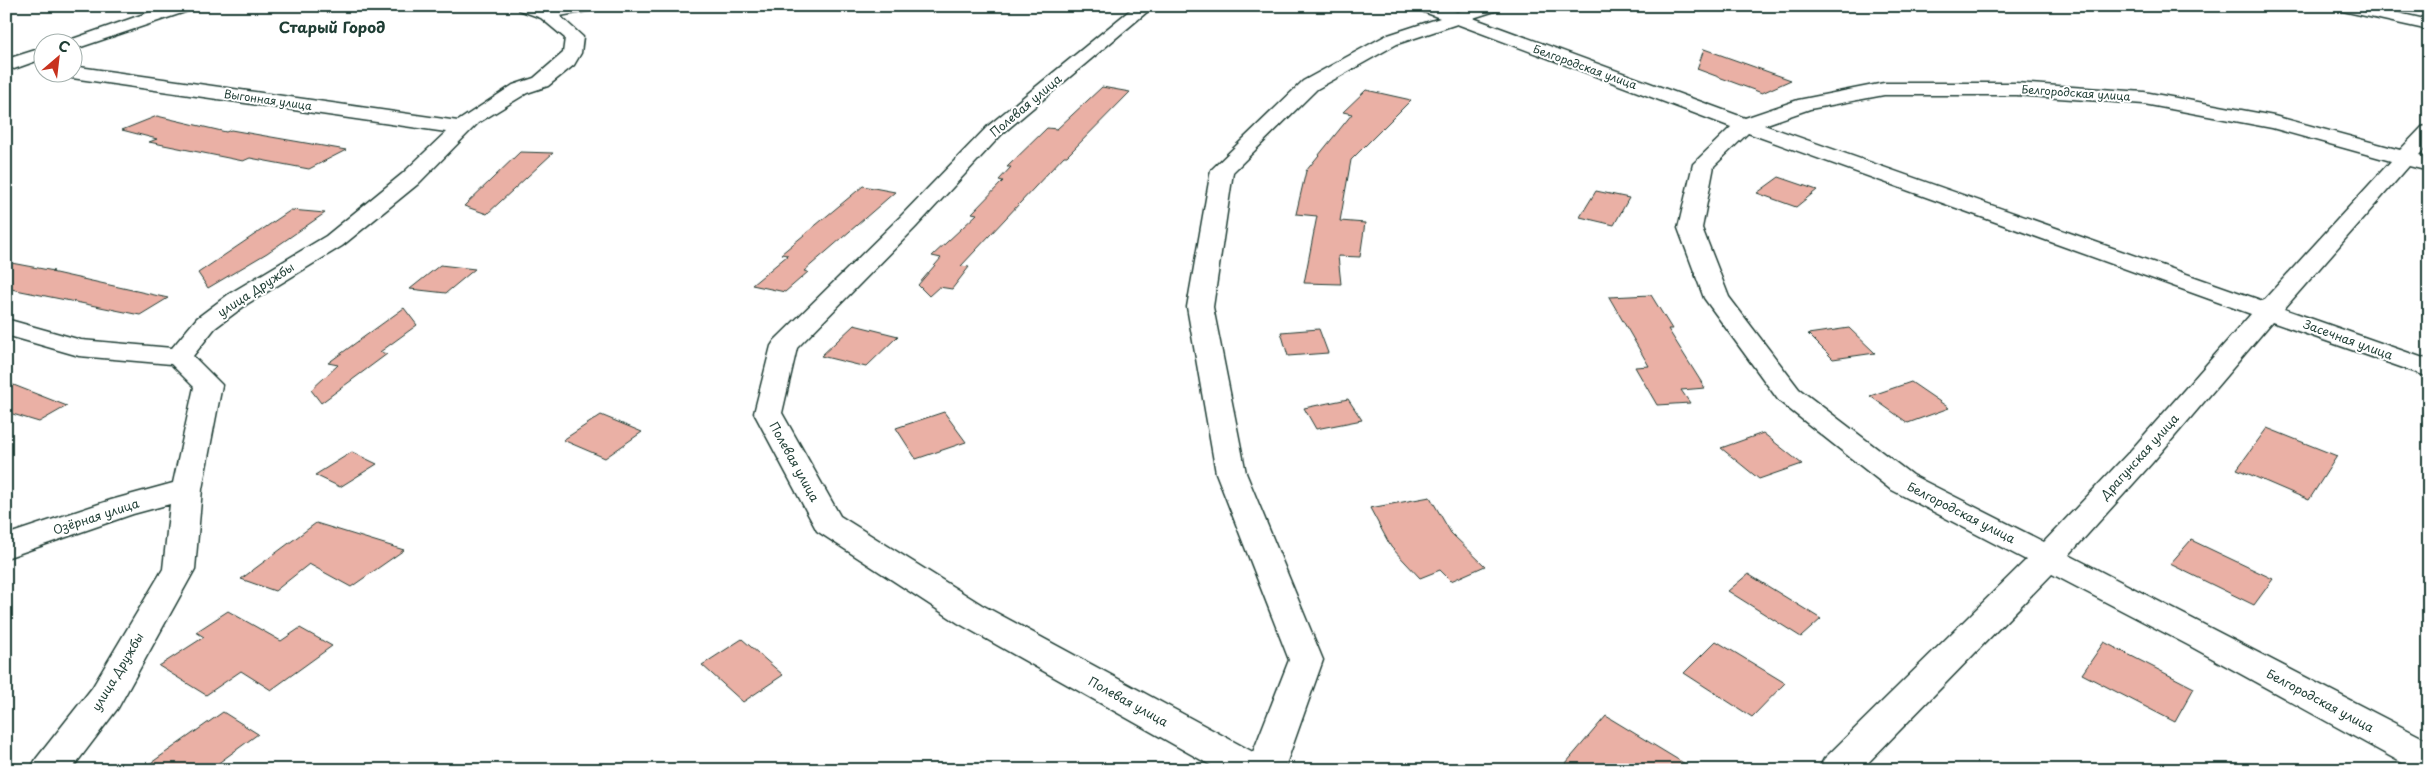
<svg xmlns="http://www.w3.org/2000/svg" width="2435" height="776" font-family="'Playpen Sans',sans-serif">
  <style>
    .building { fill: #eab0a5; stroke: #1f3d34 }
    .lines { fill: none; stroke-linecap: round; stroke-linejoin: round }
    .minor-casing { stroke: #1f3d34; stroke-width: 3 }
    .minor { fill: #fff; fill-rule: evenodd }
    .labels { text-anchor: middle; stroke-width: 4; stroke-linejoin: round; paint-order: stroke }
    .far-street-label { font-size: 11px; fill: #1f3d34; stroke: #fff }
    .street-label { font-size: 12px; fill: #1f3d34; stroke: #fff }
    .far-district-label { font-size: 15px; font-weight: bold; fill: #1f3d34; stroke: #fff }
  </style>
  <rect width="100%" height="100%" fill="#fff"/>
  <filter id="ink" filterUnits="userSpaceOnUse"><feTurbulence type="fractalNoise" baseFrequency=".02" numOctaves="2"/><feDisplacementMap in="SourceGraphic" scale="10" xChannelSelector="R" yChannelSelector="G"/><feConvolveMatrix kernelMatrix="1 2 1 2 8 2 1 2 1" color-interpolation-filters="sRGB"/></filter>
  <g filter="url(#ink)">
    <path class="building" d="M1704,49L1791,80L1762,93L1697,69Z
      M1102,87L1130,92L1067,156H1064L961,266L969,267L952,289L939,287L929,296L918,285L941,258L932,256L977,214L972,213L1003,181L999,180L1011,167H1007L1047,128L1057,129Z
      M1366,90L1411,100L1351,160L1340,221L1365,223L1360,257L1338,256L1341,284L1304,283L1317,216L1296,214L1306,171L1352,114L1343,112Z
      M157,116L226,132L231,130L346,150L309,169L250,158L243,161L149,142L157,139L122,130Z
      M520,152L553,153L487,214L464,206Z
      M1779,177L1817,190L1796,207L1757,193Z
      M863,186L895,192L804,271L808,272L785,292L752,285L788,255L781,254Z
      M1596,191L1629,198L1614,225L1580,217Z
      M291,210L325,213L267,253L208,288L198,273Z
      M6,262L54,271L51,272L168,298L140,315L6,288Z
      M440,265L475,269L446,293L410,289Z
      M1651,295L1672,329H1668L1705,388L1681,390L1690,403L1657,405L1635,367L1649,366L1609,297Z
      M404,308L417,325L380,352L387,354L321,403L311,390L338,365L328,363Z
      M854,325L898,336L866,367L821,356Z
      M1849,328L1875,353L1833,359L1808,334Z
      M1319,329L1328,353L1288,356L1281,332Z
      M6,382L67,406L39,422L6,412Z
      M1911,382L1949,408L1908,423L1870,396Z
      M1348,399L1362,420L1316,429L1304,408Z
      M944,412L966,442L916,459L896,428Z
      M601,415L642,432L605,458L563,440Z
      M2267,428L2337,456L2309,500L2237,469Z
      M1763,433L1802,464L1759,479L1721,448Z
      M352,452L377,464L340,487L315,475Z
      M1430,497L1451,533L1485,566L1451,581L1440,570L1420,578L1391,547L1370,508Z
      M316,523L404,550L351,587L309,564L275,591L241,579Z
      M2191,540L2273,579L2254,605L2170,564Z
      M1748,574L1821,619L1801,637L1728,591Z
      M228,611L281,641L300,628L332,646L271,690L241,671L206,695L159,666L204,637L196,632Z
      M742,639L783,675L743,702L702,665Z
      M1716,641L1785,683L1752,717L1684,673Z
      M2104,642L2194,688L2175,722L2082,674Z
      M223,712L258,734L209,770H141Z
      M1606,716L1695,770H1560Z"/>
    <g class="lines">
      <defs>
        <path id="minor" d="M167,6H193L191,10L78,48L72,49V42H64Z
          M517,6H542L548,9L560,6H595L593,10L560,16L583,37L581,53L574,65L548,86L527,93L478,123L418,184L342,246L247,304L215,328L193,356L222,385L202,489L195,569L118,708L71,770H30L36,759L92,688L163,569L170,504L133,514L6,558V535L111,500L173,483L194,387L171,364L79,356L6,335V319L81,340L172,348L197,318L229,294L326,236L402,174L446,132L72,78L65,76L63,72H72V66L458,121L513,85L534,78L563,53L565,38L541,18L519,10Z
          M1135,6H1154L1002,134L916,227L797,348L782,413L840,516L982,605L1253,752L1289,660L1216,473L1187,307L1211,170L1303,81L1385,36L1440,18L1419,10L1417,6H1442L1457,12L1474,6H1500L1498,10L1473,18L1745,118L1798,100L1884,83H2016L2144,92L2274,116L2400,150L2422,127L2429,125V144L2419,155L2429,158V171L2409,166L2284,309L2429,360V377L2272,322L2152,463L2069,555L2429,741V770H2415L2188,645L2052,574L1861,770H1818L1824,759L2026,560L1890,489L1779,401L1704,298L1678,228L1693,164L1731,127L1457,24L1397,44L1317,89L1233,172L1213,307L1246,473L1323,660L1284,770H1219L958,623L817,531L754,413L771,346L775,340L900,217L988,126ZM1884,95H2016L2144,104L2272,128L2391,161L2263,301L1764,125L1810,109ZM1748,133L2251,314L2132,449L2044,542L1912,475L1799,389L1729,297L1702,228L1714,166Z
          M2336,6H2368L2429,20V30L2338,10Z
          M42,48V59L14,69L6,65L7,59Z"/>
      </defs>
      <use href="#minor" class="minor-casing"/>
      <use href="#minor" class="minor"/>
    </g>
  </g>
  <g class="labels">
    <g class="far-street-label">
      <text transform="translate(1585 67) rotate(20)" y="4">Белгородская улица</text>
      <text transform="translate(2076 93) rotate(4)" y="4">Белгородская улица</text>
      <text transform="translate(268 100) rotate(8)" y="4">Выгонная улица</text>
    </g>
    <g class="street-label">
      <text transform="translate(1026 106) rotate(-40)" y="4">Полевая улица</text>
      <text transform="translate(256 290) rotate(-33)" y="4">улица Дружбы</text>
      <text transform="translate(2348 340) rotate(20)" y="4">Засечная улица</text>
      <text transform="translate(2140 457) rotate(-48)" y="4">Драгунская улица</text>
      <text transform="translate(794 462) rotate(61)" y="4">Полевая улица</text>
      <text transform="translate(1961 513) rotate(27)" y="4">Белгородская улица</text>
      <text transform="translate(96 517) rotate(-18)" y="4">Озёрная улица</text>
      <text transform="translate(118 672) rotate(-59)" y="4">улица Дружбы</text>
      <text transform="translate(2320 701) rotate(28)" y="4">Белгородская улица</text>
      <text transform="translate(1128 702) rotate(29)" y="4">Полевая улица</text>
    </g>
    <g class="far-district-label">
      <text x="332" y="33">Старый Город</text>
    </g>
  </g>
  <rect width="2435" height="776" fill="none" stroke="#fff" stroke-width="25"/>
  <rect x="12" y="12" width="2410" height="751" fill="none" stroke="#1f3d34" stroke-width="2" filter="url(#ink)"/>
  <g transform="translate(58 58) rotate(28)"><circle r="24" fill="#ffffff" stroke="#a5b1ae"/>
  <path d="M0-4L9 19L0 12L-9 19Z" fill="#c8321e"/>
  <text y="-8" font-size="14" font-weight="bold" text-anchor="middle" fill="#1f3d34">С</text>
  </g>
</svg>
